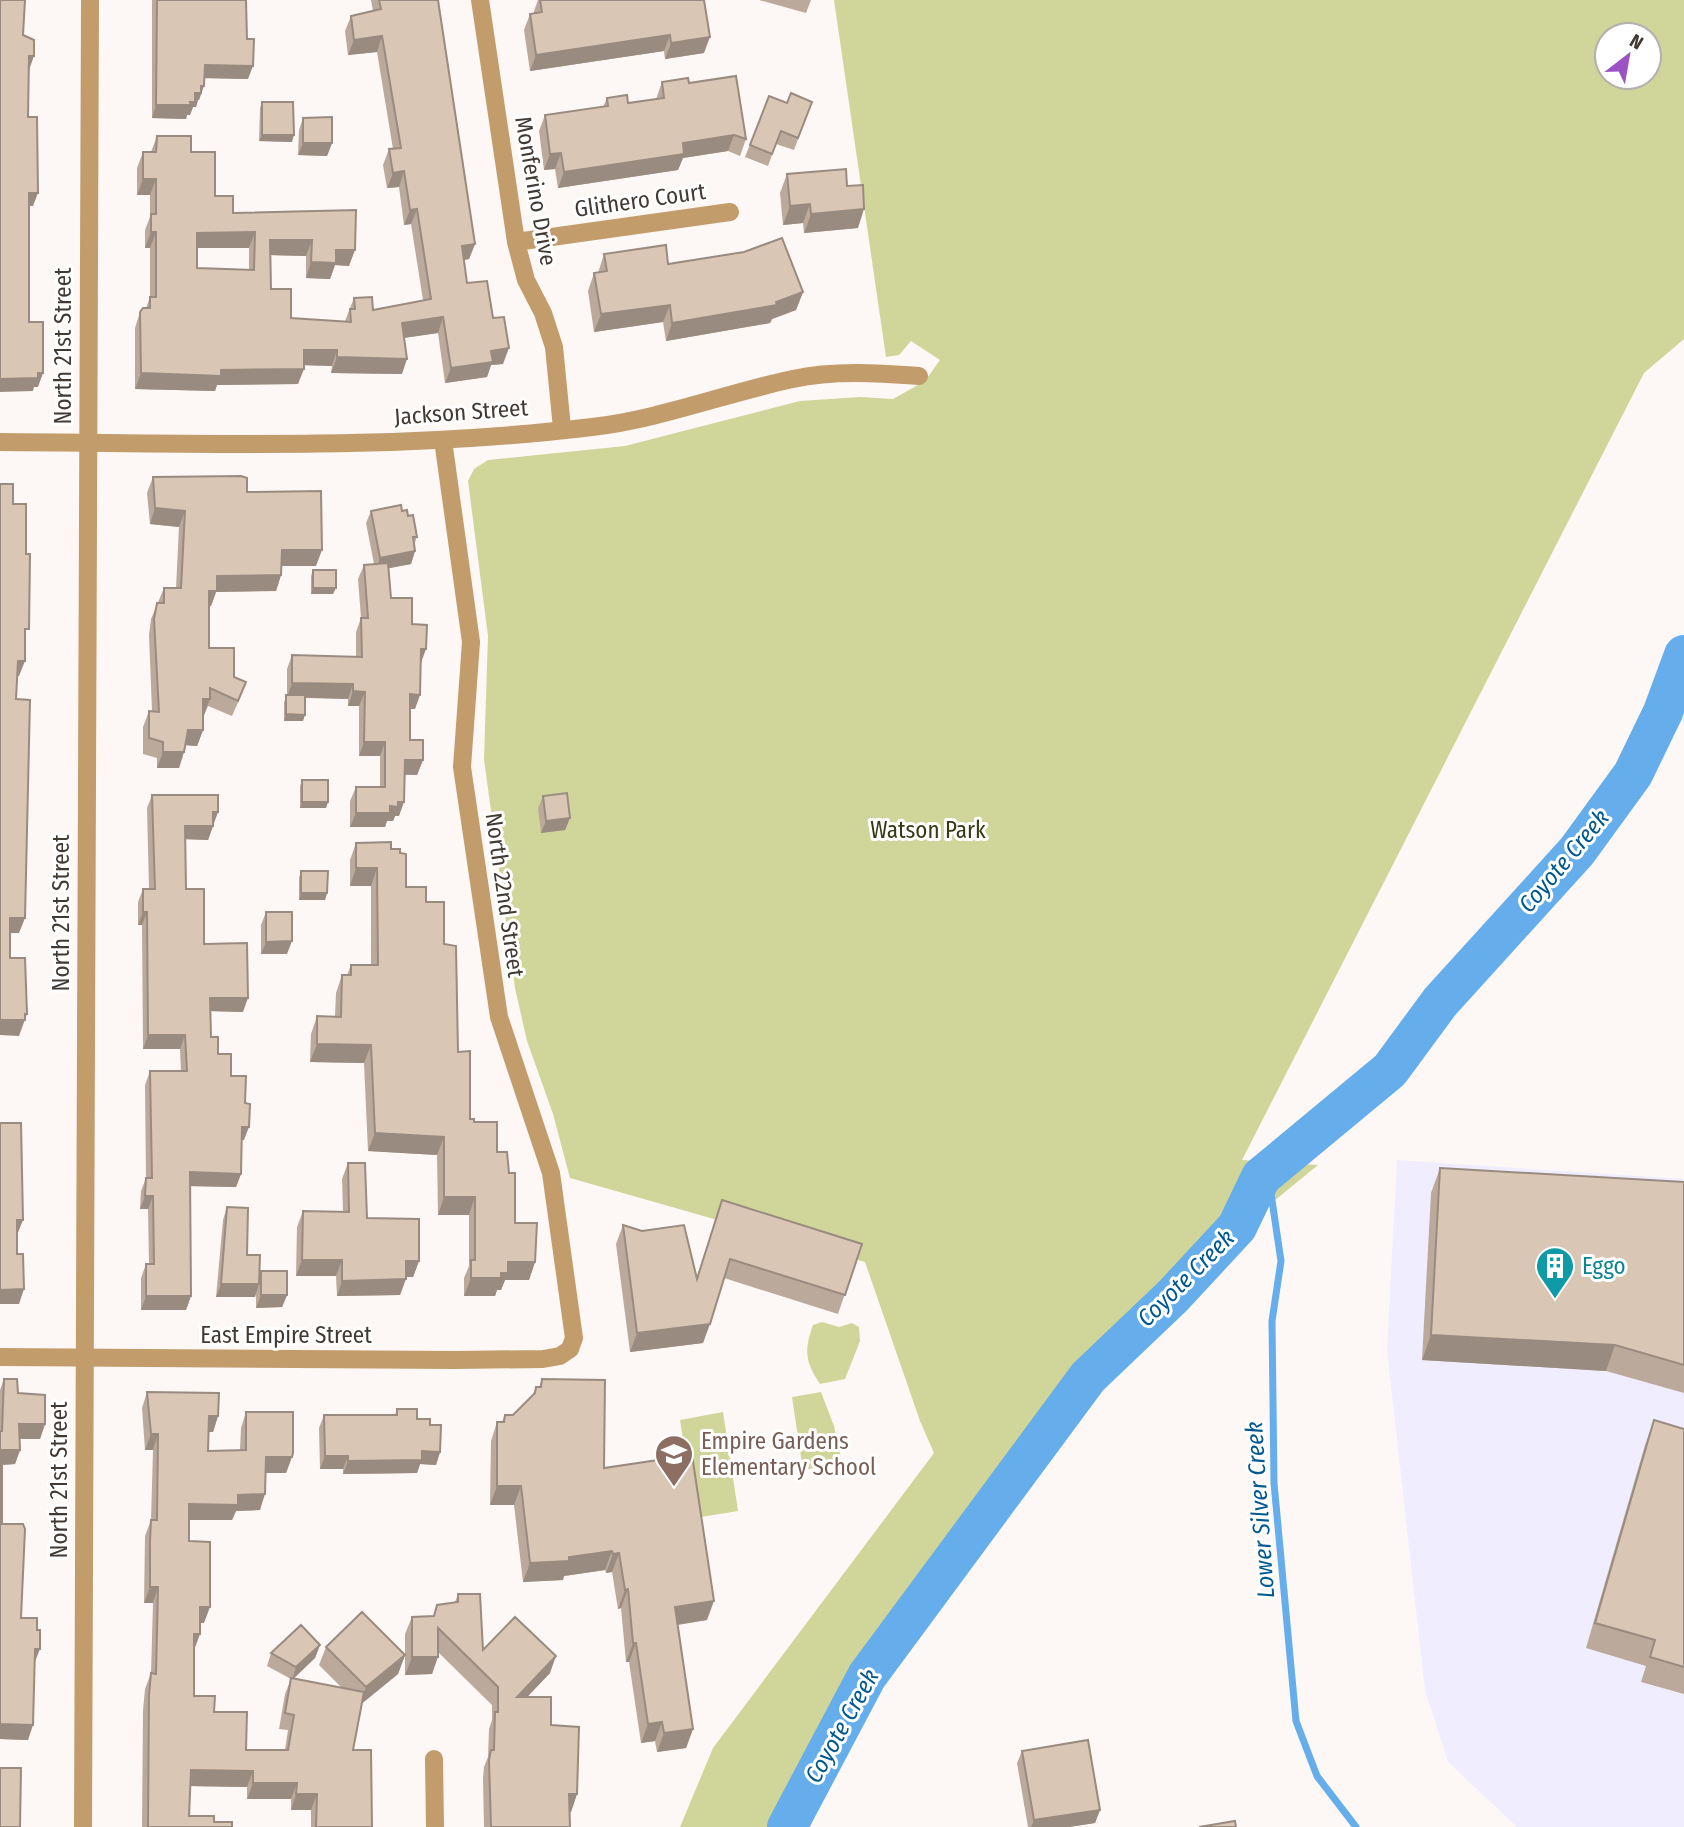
<svg xmlns="http://www.w3.org/2000/svg" width="1684" height="1827" font-family="'Fira Sans Condensed',sans-serif">
  <style>
    .industrial { fill: #efedff }
    .green { fill: #d0d599; fill-rule: evenodd }
    .lines { fill: none; stroke-linecap: round; stroke-linejoin: round }
    .stream { stroke: #66adeb; stroke-width: 7 }
    .river { stroke: #66adeb; stroke-width: 40 }
    .minor { stroke: #c39c6c; stroke-width: 18 }
    .tertiary { stroke: #c39c6c; stroke-width: 18 }
    .wall { fill: #bbaa9c; fill-rule: evenodd }
    .shaded-wall { fill: #998b7f }
    .building { fill: #dac6b5; stroke: #998b7f; stroke-width: 2; fill-rule: evenodd }
    .labels { text-anchor: middle; stroke-width: 6; stroke-linejoin: round; paint-order: stroke }
    .street-label { font-size: 23px; fill: #423933; stroke: #fff }
    .park-label { font-size: 23px; fill: #383a13; stroke: #fff }
    .culture-label { font-size: 23px; fill: #0d838f; stroke: #fff; text-anchor: start }
    .education-label { font-size: 23px; fill: #785e54; stroke: #fff; text-anchor: start }
    .water-label { font-size: 24px; font-style: italic; fill: #005891; stroke: #fff }
  </style>
  <rect width="100%" height="100%" fill="#fdf8f5"/>
  <path class="industrial" d="M1397,1160L1684,1179V1827H1517L1448,1762L1425,1690L1387,1350Z"/>
  <path class="green" d="M834,0H1684V339L1644,373L1242,1160L1318,1165L1229,1238L1031,1457L831,1749L790,1827H680L713,1748L934,1453L920,1421L865,1262L570,1178L553,1114L527,1041L515,988L484,759L488,636L468,481L474,469L488,460L625,446L800,401L860,397L893,399L925,381L940,360L911,341L899,355L886,357ZM1607,35H1649V77H1607Z
    M822,1322L839,1327L852,1323L859,1327L860,1341L845,1379L820,1384C805,1362 804,1350 813,1325Z
    M821,1392L834,1426L842,1463L803,1470L792,1397Z
    M723,1412L738,1511L695,1518L680,1420Z"/>
  <g class="lines">
    <path class="stream" d="M1261,1177L1270,1187L1281,1261L1272,1321L1274,1483L1296,1721L1317,1776L1356,1827"/>
    <path class="river" d="M787,1827L867,1676L1088,1377L1173,1296L1237,1227L1261,1177L1390,1070L1440,1002L1577,851L1633,774L1663,712L1684,655"/>
    <path class="minor" d="M480,0L516,242L526,280L543,313L554,347L562,428
      M516,242L730,212
      M443,440L471,642L462,767L499,1017L551,1173L574,1338L570,1349
      M434,1759L435,1827
      M83,1827L90,0"/>
    <path class="tertiary" d="M0,442C197,443 396,451 592,427C661,419 726,393 793,379C833,370 879,373 919,376
      M0,1357L454,1360L543,1359L560,1356L570,1349"/>
  </g>
  <path class="wall" d="M152,0H246L248,79L204,78L199,100H198L196,107H193L190,115H187L186,119L152,118Z
    M371,0H438L475,244L469,259L464,260L467,283L493,318L503,364L491,365L487,377L445,383L438,333L404,338L402,374L331,373L332,366L304,365L298,384L217,385L215,391L135,389V328L140,312L146,308L150,297V248H145V230L150,217V195H137V168L143,152H151L157,136L191,152L215,196L233,213L356,210L349,266L335,265L330,279L306,278V256L271,255V289L291,318L345,321L354,298L373,310L423,300L411,224L404,225L399,187L387,188L383,165L389,149H393L377,52L348,55L345,31L351,16L373,11ZM197,248H249V270L197,268Z
    M538,0H704V53L665,59L664,51L530,71L524,30L530,14L534,13V11Z
    M759,0H811L806,13Z
    M662,82L689,83L746,139L740,156L728,151L683,158L678,170L558,188L555,169L544,170L539,131L545,115L603,107L607,98L628,103L656,99Z
    M769,96L787,103L812,102L794,150L776,144L768,166L745,157Z
    M262,102L292,142L259,141L260,108Z
    M303,118L332,143L327,156L298,155L299,130Z
    M787,174L847,186L858,228L804,233L803,223L783,225L780,193Z
    M604,254L668,264L803,292L796,310L772,319L770,323L666,341L663,322L594,332L588,291L594,273H598Z
    M153,477L247,492L316,566H281V575L276,591L216,592L211,606H209V648L234,677L240,698L232,716L208,706L204,715H203V730L197,746L186,745L179,768H157V758L143,754V727L149,711H152L149,635L151,619L164,588H176L179,527L150,524L147,493Z
    M371,511H402L408,516L417,537L414,545L415,551L411,564L388,568L391,598L412,624L421,663L415,709H410V740L423,760L417,775H405L399,816H395L393,821H387L385,827H350V801L356,787H380V756H359V706H348V699L305,698L303,721H284V702L287,695V669L292,655L356,657V632L361,618L358,579L364,565L374,564L366,523Z
    M313,570L333,594H311V576Z
    M302,780L328,802L326,808H300V786Z
    M152,795L218,812L208,840L185,839L186,889L204,944L243,1012L211,1011V1037L218,1054L231,1076L244,1140H242L241,1174L236,1187L190,1186L191,1296L186,1310H141V1278L146,1264H149L148,1209H140L141,1191L146,1178L145,1085L150,1071H181L180,1049H143L142,925H138V902L143,889H149L147,808Z
    M543,796L570,818L565,830L541,833L538,808Z
    M356,843L391,849L400,853L406,887L426,902L444,944L458,1052L470,1119L474,1122L497,1152L515,1223L535,1262L529,1280H505L501,1290H497L495,1296H464V1278L469,1266V1215H438L437,1155L368,1151L364,1063L310,1062L311,1034L317,1016H335L336,993L342,975H347L351,965H371V886H350V860Z
    M301,871L327,893L325,900H299V878Z
    M266,912L287,954H261V925Z
    M348,1163L367,1218L419,1261L413,1277H406L400,1295L337,1296L336,1276H296L297,1227L303,1211L343,1212L342,1179Z
    M1440,1168L1684,1182V1393L1606,1371L1422,1360L1431,1193Z
    M722,1200L862,1244L838,1314L724,1278L703,1343L630,1352L616,1244L623,1225L642,1231L697,1277Z
    M227,1207L247,1255L259,1274L261,1271L287,1295L282,1307L256,1308V1292L255,1297H216L223,1220Z
    M4,1379L18,1393L45,1424L40,1439H20V1450L15,1464L2,1465V1524L21,1618L35,1663L28,1740L0,1739V1390Z
    M542,1379L604,1468L707,1620L678,1625L693,1729L686,1748L657,1752L655,1741L641,1743L629,1662H626L621,1608L618,1609L612,1572L606,1573L605,1570L564,1576L563,1580L523,1582L514,1505H490L491,1441L497,1422H502L505,1415H513L532,1396L536,1387H539Z
    M147,1392L218,1416L213,1432H209L208,1451L240,1450L241,1428L246,1412L293,1453L286,1473H266L260,1510L236,1511L232,1520H189V1541L204,1623H200V1634L194,1649V1696L214,1712L246,1750H285L288,1730L279,1729L285,1694L291,1679L267,1666L271,1653L320,1645L315,1658L293,1679L342,1688L319,1665L326,1647L405,1655L398,1674L362,1703L353,1750L372,1827H311V1810H291V1799H247V1787L190,1786L189,1816L232,1827H142L143,1710L145,1689L151,1673L153,1603H144L145,1536L151,1520L153,1450H145L142,1408Z
    M397,1409L430,1425L440,1452L436,1465L420,1464L417,1473L343,1474V1469H320L319,1428L324,1415H395Z
    M1654,1420L1684,1429V1694L1641,1682L1646,1666L1586,1648L1645,1445Z
    M458,1594L483,1650L550,1673L527,1697L551,1725L577,1794L571,1812H569L570,1827H484L483,1778L484,1767L488,1757L489,1729L492,1720V1705L438,1652L432,1674L405,1675V1634L412,1617L433,1616L437,1605L455,1602Z
    M1022,1751L1100,1810L1095,1823L1069,1827H1028L1017,1763Z"/>
  <path class="shaded-wall" d="M670,35L664,51L530,71L536,55Z
    M382,36L377,52L348,55L354,40Z
    M710,37L704,53L665,59L671,43Z
    M29,56H34L29,70Z
    M205,65L253,66L248,79L200,78Z
    M201,86H204L199,100H198L196,107H193L190,115H187L186,119L152,118L156,105L190,102L195,93Z
    M262,135H294L292,142L259,141Z
    M734,135L728,151L683,158L678,170L558,188L564,172L683,143Z
    M303,143H332L327,156L298,155Z
    M561,153L555,169L544,170L550,154Z
    M404,171L399,187L387,188L393,173Z
    M143,179H156L150,195H137Z
    M29,193H38L33,206H24Z
    M810,204L803,223L783,225L790,206Z
    M417,209L411,224L404,225L410,210Z
    M864,209L858,228L804,233L811,214Z
    M151,232H156L150,248H145Z
    M255,232L249,248H192L197,233Z
    M270,240H312L306,256L265,255Z
    M475,244L469,259L457,261L462,246Z
    M336,250H355L349,266L335,265L330,279L306,278L311,262Z
    M803,292L796,310L772,319L770,323L666,341L672,323L776,302Z
    M670,305L663,322L594,332L601,314Z
    M443,317L438,333L396,339L402,323Z
    M509,348L503,364L491,365L487,377L445,383L451,368L491,351Z
    M304,350H337L332,366L298,365Z
    M337,357L407,359L402,374L331,373Z
    M304,369L298,384L217,385L215,391L135,389L141,373L221,370Z
    M38,373H43L38,387H34L33,391L0,392V379Z
    M155,508L185,511L179,527L150,524Z
    M282,550H322L316,566H276Z
    M415,551L411,564L375,571L380,558Z
    M281,575L276,591L216,592L211,606L203,607L209,591L217,576Z
    M313,588H336L333,594H311Z
    M421,649H426L421,663Z
    M18,661H25L19,676H12Z
    M292,683L353,684L348,699L287,697Z
    M353,691L365,692L359,706H348Z
    M410,694L420,695L415,709H405Z
    M203,699H210L204,715H198Z
    M286,714L305,715L303,721H284Z
    M188,730H203L197,746L183,745Z
    M364,742H385L380,756H359Z
    M163,752H184L179,768H157Z
    M405,760H423L417,775L400,774Z
    M302,802H328L326,808H300Z
    M398,802H404L399,816H395L393,821H387L385,827H350L356,813L390,806Z
    M213,812H218L213,825Z
    M570,818L565,830L541,833L546,821Z
    M185,826H213L208,840L180,839Z
    M356,868H377L371,886H350Z
    M301,893H327L325,900H299Z
    M143,912H147L142,925H138Z
    M10,918H25L19,933H4Z
    M292,941L287,954H261L266,942Z
    M210,998H248L243,1012L206,1011Z
    M25,1014H27L19,1036L0,1035V1020Z
    M148,1035H185L180,1049H143Z
    M317,1044L371,1045L364,1063L310,1062Z
    M242,1127H249L244,1140H237Z
    M375,1133L444,1137L437,1155L368,1151Z
    M190,1172L241,1174L236,1187L185,1186Z
    M145,1196H153L148,1209H140Z
    M444,1197H475L469,1215H438Z
    M17,1220H23L17,1235Z
    M302,1260H342L336,1276H296Z
    M406,1261H419L413,1277H400Z
    M508,1262H535L529,1280H505L501,1290H497L495,1296H464L471,1278L501,1273Z
    M406,1279L400,1295L337,1296L342,1281Z
    M221,1284H259L255,1297H216Z
    M24,1289L19,1304H0V1290Z
    M261,1295H287L282,1307L256,1308Z
    M146,1296H191L186,1310H141Z
    M710,1324L703,1343L630,1352L637,1333Z
    M1431,1335L1615,1345L1606,1371L1422,1360Z
    M209,1416H218L213,1432H203Z
    M19,1424H45L40,1439H14Z
    M151,1434H158L153,1450H145Z
    M2,1450H20L15,1464L0,1465Z
    M422,1451L440,1452L436,1465L420,1464L417,1473L343,1474L348,1461Z
    M325,1456H348L343,1469H320Z
    M266,1457H292L286,1473H260Z
    M497,1486H521L514,1505H490Z
    M265,1494L260,1510L236,1511L232,1520H183L189,1504L238,1495Z
    M612,1551L605,1570L564,1576L563,1580L523,1582L530,1563Z
    M619,1553L612,1572L606,1573L613,1554Z
    M150,1587H158L153,1603H144Z
    M628,1589L621,1608L618,1609L625,1590Z
    M714,1601L707,1620L668,1626L675,1607Z
    M200,1607H210L204,1623H194Z
    M194,1634H200L194,1650Z
    M633,1643H636L629,1662H626Z
    M320,1645L315,1658L292,1680L296,1667Z
    M35,1649H40L34,1664Z
    M405,1655L398,1674L359,1706L366,1687Z
    M556,1656L550,1673L511,1714L517,1697Z
    M412,1657H438L432,1674L405,1675Z
    M662,1722L655,1741L641,1743L648,1724Z
    M0,1724L33,1725L28,1740L0,1739Z
    M693,1729L686,1748L657,1752L664,1733Z
    M191,1770L253,1771L247,1787L185,1786Z
    M253,1783H297L291,1799H247Z
    M296,1794H317L311,1810H291Z
    M569,1794H577L571,1812H563Z
    M1100,1810L1095,1823L1069,1827H1031L1034,1820Z"/>
  <path class="building" d="M0,0H25L23,35L34,40V56H29L28,117H37L38,193H29V322H43V373H38V378L0,379Z
    M157,0H246L247,39H254L253,66L205,65L204,86H201V93H195V102H190L191,105H156Z
    M379,0H438L475,244L462,246L467,283L487,281L493,318L504,317L509,348L491,351L493,362L451,368L443,317L402,323L407,359L337,357V350H304V369L221,370V376L141,373L140,312L143,308H150V297H156V232H151V214H156V179H143V152H156L157,136H191V152H215V196H233V213L356,210L355,250H336V263L311,262L312,240H270L271,289H291V318L351,322L350,309H355L354,298L372,297L373,310L431,299L417,209L410,210L404,171L393,173L389,149L401,148L382,36L354,40L351,16L381,9ZM255,232L254,270L197,268V233Z
    M540,0H704L710,37L671,43L670,35L536,55L530,14L542,12Z
    M736,76L746,139L734,135L683,143L684,154L564,172L561,153L550,154L545,115L608,106L607,98L627,95L628,103L664,98L662,82L688,78L689,83Z
    M791,93L812,102L798,138L781,131L772,154L750,145L769,96L787,103Z
    M262,102H293L294,135H262Z
    M332,117V143H303V118Z
    M846,169L847,186L863,185L864,209L811,214L810,204L790,206L787,174Z
    M782,238L803,292L776,302L777,305L672,323L670,305L601,314L594,273L607,271L604,254L666,245L668,264L744,252Z
    M241,476L247,478V492L321,491L322,550H282L281,575L217,576V591H209V648H234V677L246,682L238,701L210,688V699H203V730H188L184,752H163V742L149,738V711L159,712L154,619L157,603H164V588H181L185,511L155,508L153,477Z
    M0,484H13V504H26V554H30L29,629H25V661H18L16,699L30,700L25,918H10V958H25L27,1014H25V1020H0Z
    M401,505L402,511L407,510L408,516L413,515L417,537H413L415,551L380,558L371,511Z
    M388,563L391,598H412V624L427,625L426,649H421L420,695L410,694V740H423V760H405L404,802H398V807L390,806V813H356V787H385V742H364L365,692L353,691V684L292,683V655L362,657L361,618H368L364,565Z
    M313,570H336V588H313Z
    M286,695H305V715L286,714Z
    M302,780H328V802H302Z
    M567,793L570,818L546,821L543,796Z
    M152,795H218V812H213V826H185L186,889H204V944L247,943L248,998H210L211,1037H218V1054H231V1076H246L245,1103L250,1104L249,1127H242L241,1174L190,1172L191,1296H146V1264H154L153,1196H145L146,1178H152L150,1071H187L185,1035H148L147,912H143V889H155Z
    M391,842V849H400V853L406,854V887H426V902H444V944L456,946L458,1052L470,1051V1119H474V1122H497V1152H507L509,1173H515V1223H537L535,1262H508V1273H501V1278H471V1260H475V1197H444V1137L375,1133L371,1045L317,1044V1016L341,1017L342,975H351V965H378L377,868H356V843Z
    M301,871H328L327,893H301Z
    M266,912H292V941L266,942Z
    M0,1123H21L23,1220H17V1254H23L24,1289L0,1290Z
    M348,1163H365L367,1218L419,1219V1261H406V1279L342,1281V1260H302L303,1211L349,1212Z
    M1440,1168L1684,1182V1365L1615,1345L1431,1335Z
    M722,1200L862,1244L845,1295L730,1259L710,1324L637,1333L623,1225L642,1231L684,1225L697,1279Z
    M227,1207L248,1208L247,1255H260L259,1284H221Z
    M261,1271H287V1295H261Z
    M4,1379H17L18,1393L45,1395V1424H19L20,1450H2V1524H23L25,1529L21,1618H37V1630H40V1649H35L33,1725L0,1724V1431H2Z
    M542,1379L605,1380L604,1468L692,1455L714,1601L675,1607L693,1729L664,1733L662,1722L648,1724L636,1643H633L628,1589L625,1590L619,1553L613,1554L612,1551L569,1557V1561L530,1563L521,1486H497V1422H504L505,1415H513L535,1393L536,1387H541Z
    M147,1392L219,1393L218,1416H209L208,1451L246,1450V1412H293V1453L292,1457H266L265,1494L238,1495V1505L189,1504V1541L210,1542V1607H200V1634H194V1696H215L214,1712H247L246,1750H288L294,1715L285,1713L291,1678L364,1692L353,1750H371L372,1827H316L317,1794H296L297,1783H253V1771L191,1770L189,1816H214V1822H232V1827H148L149,1695L151,1673L156,1674L158,1587H150V1541L151,1520H157L158,1434H151Z
    M397,1409H417V1419H430V1425H441L440,1452L422,1451V1460L348,1461V1456H325L324,1415H397Z
    M1654,1420L1684,1429V1667L1650,1657L1655,1640L1595,1623Z
    M458,1594H480L483,1650L515,1617L556,1656L517,1697H551V1725L579,1727L577,1794H569L570,1827H491L489,1760L491,1750H494L495,1712H498V1687L438,1628V1657H412V1617L434,1616L437,1605L458,1602Z
    M362,1612L405,1655L366,1687L326,1647Z
    M301,1625L320,1645L296,1667L271,1653Z
    M1088,1740L1100,1810L1034,1820L1022,1751Z
    M0,1768H21L20,1827H0Z
    M1235,1821L1236,1827H1199Z"/>
  <defs>
    <symbol id="building-pin" viewBox="-11 -11 22 30"><path d="M0 17L-7.5 6A9.5 9.5 0 1 1 7.5 6Z" fill="#0f9aa8" stroke="#fff"/><path d="M-4-6H4V6H1V3H-1V6H-4ZM-2.5-4.3h1.7v1.8h-1.7ZM.8-4.3h1.7v1.8H.8ZM-2.5-1h1.7V.8h-1.7ZM.8-1h1.7V.8H.8Z" fill="#fff"/></symbol>
    <symbol id="school-pin" viewBox="-11 -11 22 30"><path d="M0 17L-7.5 6A9.5 9.5 0 1 1 7.5 6Z" fill="#8d6e63" stroke="#fff"/><path d="M0-5L7-2L0 1L-7-2ZM-4 1L0 2.5L4 1V4Q0 6-4 4Z" fill="#fff"/></symbol>
  </defs>
  <g fill-rule="evenodd">
    <use href="#building-pin" x="1533" y="1244" width="44" height="60"/>
    <use href="#school-pin" x="652" y="1432" width="44" height="60"/>
  </g>
  <g class="labels">
    <g class="street-label">
      <text transform="translate(536 191) rotate(80)" y="8">Monferino Drive</text>
      <text transform="translate(640 200) rotate(-8)" y="8">Glithero Court</text>
      <text transform="translate(63 346) rotate(-90)" y="8">North 21st Street</text>
      <text transform="translate(461 412) rotate(-4)" y="8">Jackson Street</text>
      <text transform="translate(505 895) rotate(82)" y="8">North 22nd Street</text>
      <text transform="translate(61 913) rotate(-90)" y="8">North 21st Street</text>
      <text x="286" y="1343">East Empire Street</text>
      <text transform="translate(59 1480) rotate(-90)" y="8">North 21st Street</text>
    </g>
    <g class="park-label">
      <text x="928" y="838">Watson Park</text>
    </g>
    <g class="culture-label">
      <text x="1582" y="1274">Eggo</text>
    </g>
    <g class="education-label">
      <text x="701" y="1449">Empire Gardens<tspan x="701" dy="26">Elementary School</tspan></text>
    </g>
    <g class="water-label">
      <text transform="translate(1564 861) rotate(-50)" y="8">Coyote Creek</text>
      <text transform="translate(1186 1278) rotate(-45)" y="8">Coyote Creek</text>
      <text transform="translate(1260 1510) rotate(-94)" y="8">Lower Silver Creek</text>
      <text transform="translate(842 1726) rotate(-61)" y="8">Coyote Creek</text>
    </g>
  </g>
  <g transform="translate(1628 56) rotate(31)"><circle r="33" fill="#ffffff" stroke="#b3b0ad" stroke-width="2"/>
  <path d="M0-5L12 26L0 18L-12 26Z" fill="#9d52c4"/>
  <text y="-10" font-size="19" font-weight="bold" text-anchor="middle" fill="#423933">N</text>
  </g>
</svg>
